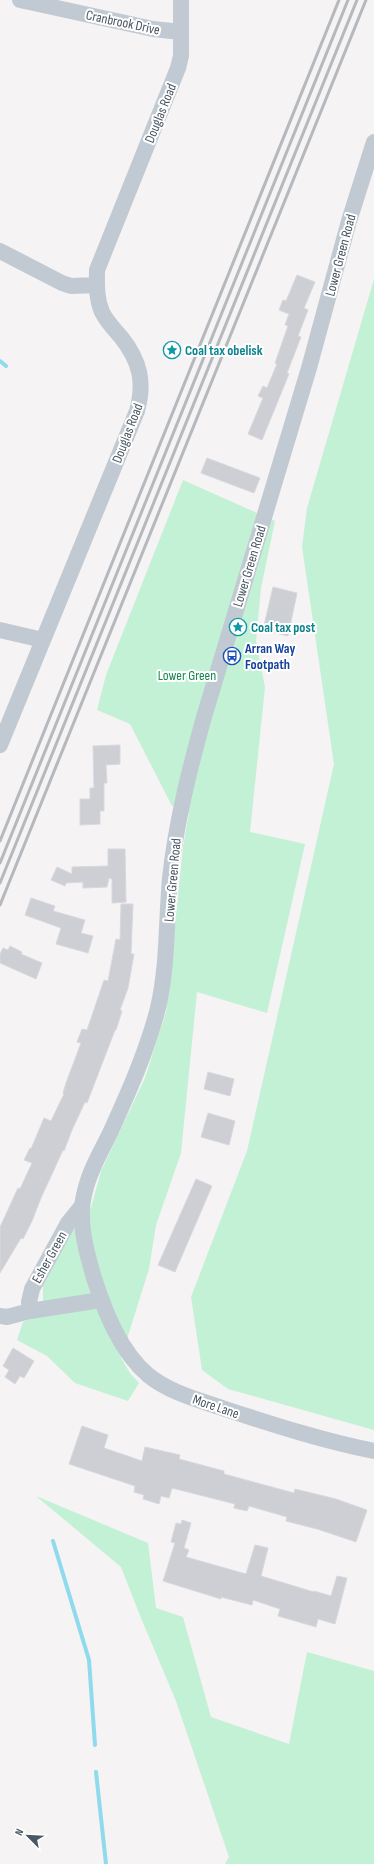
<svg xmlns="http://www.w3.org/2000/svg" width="374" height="1864" font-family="'Sofia Sans Condensed',sans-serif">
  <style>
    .green { fill: #c3f1d5 }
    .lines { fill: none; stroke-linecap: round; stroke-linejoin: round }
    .stream { stroke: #90daee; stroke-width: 4 }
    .building { fill: #cdcfd5; stroke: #d7d9de }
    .minor { stroke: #c1cad2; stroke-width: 16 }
    .rail { stroke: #b5b8bd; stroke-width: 3 }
    .labels { text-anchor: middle; stroke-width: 4; stroke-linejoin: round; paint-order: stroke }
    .street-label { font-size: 14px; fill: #4a5661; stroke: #fff }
    .culture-label { font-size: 14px; font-weight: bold; fill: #0d838f; stroke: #fff; text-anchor: start }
    .transit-label { font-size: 14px; font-weight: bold; fill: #164399; stroke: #fff; text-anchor: start }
    .park-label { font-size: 14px; fill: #17864f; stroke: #fff }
  </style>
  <rect width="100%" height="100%" fill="#f5f3f3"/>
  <path class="green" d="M374,279V1430L228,1389L202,1370L191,1297L247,1151L334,764L302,547L307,508Z
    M183,480L275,521L261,588L256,641L265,687L250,832L305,844L267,1013L197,992L181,1153L156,1225L149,1269L121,1358L130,1373L139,1383L128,1401L75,1383L47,1356L17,1340L23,1322L41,1315L43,1302V1285L71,1232L91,1208L101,1171L145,1078L166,1012L183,847L189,813L172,806L130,724L97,710L106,675Z
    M36,1496L148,1543L156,1608L183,1617L211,1717L289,1744L307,1652L374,1671V1864H225L229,1857L176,1701L141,1618L121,1567Z"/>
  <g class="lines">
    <path class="stream" d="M0,361L6,366
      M53,1541L89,1660L95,1745
      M96,1772L106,1864"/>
  </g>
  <path class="building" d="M297,275L315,282L304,308L308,310L298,336L301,337L287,373L289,374L262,440L248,434L263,398L258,396L263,386L267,388L277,364L275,363L288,326L285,325L289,314L279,310L283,300L286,301Z
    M207,458L260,478L254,493L201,473Z
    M273,587L297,593L288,636L263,630Z
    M120,745V764L106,765L107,783H104V811H100V824L80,825V799H90V788H94L93,746Z
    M108,849H125L126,902L112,903V879L109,878L107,887L83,888V882L66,883L65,886L51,880L57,867L72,874V867L108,866Z
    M31,898L55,906L53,911L85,920L81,933L93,936L88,953L56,944L61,928L25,915Z
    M121,904H133L131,954H134L128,988L120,1010L122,1011L116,1030H115L87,1103L85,1102L72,1130L64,1151L63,1150L41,1198L32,1221L23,1239L21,1238L0,1273V1227L18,1188L20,1189L32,1163L24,1160L30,1148L31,1149L44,1118L51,1121L64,1094L63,1093L66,1083L81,1043L77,1042L82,1029L87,1030L104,980L108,981L116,939L120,940Z
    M10,946L22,952L21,954L42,963L36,979L0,963V954L3,948L8,950Z
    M208,1072L234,1079L230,1096L204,1089Z
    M208,1113L235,1121L229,1145L201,1137Z
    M196,1179L212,1186L175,1272L158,1265Z
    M13,1348L34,1361L24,1378L20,1376L15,1384L5,1377L9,1370L3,1366Z
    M82,1426L108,1435L104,1448L142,1461L145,1447L180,1455L179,1459L224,1471V1474L294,1493L295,1489L336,1499L367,1510L356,1542L317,1529L286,1521L287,1517L249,1506L247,1511L234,1508L235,1504L172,1488L169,1498L161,1496L159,1504L143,1499L144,1495L134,1492L135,1486L69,1464Z
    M182,1520L191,1523L184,1548L189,1550L186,1557L246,1574L255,1545L268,1548L261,1576L314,1592V1591L331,1596L337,1576L347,1578L335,1624L318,1619L316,1627L278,1616L280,1609L253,1600L252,1605L221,1597V1599L163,1581L175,1543L171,1542L176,1523L181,1524Z"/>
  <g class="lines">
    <path class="minor" d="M20,0L153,29L181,32
      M374,142L349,221L309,368L204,717C189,771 176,823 170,878C166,921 168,965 158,1008C147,1051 129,1091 111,1131C102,1150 90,1169 85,1191C77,1219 86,1251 94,1278C105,1312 120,1351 148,1375C170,1393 199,1400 225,1409C274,1425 324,1441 374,1451
      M0,251L62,283L71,286L97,285
      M0,630L43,640
      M0,745L137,411C145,382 140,361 121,337C114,329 107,322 102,312C96,298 97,284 97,270L178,68L181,56V0
      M30,1311L29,1302L32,1289L68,1223L81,1207
      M0,1316L7,1317L30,1311L101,1300"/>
    <path class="rail" d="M0,841L339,0
      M0,863L348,0
      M0,883L357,0
      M0,905L366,0"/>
  </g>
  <defs>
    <symbol id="sight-ring" viewBox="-11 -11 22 22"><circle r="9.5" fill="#fff" stroke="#0f9aa8" stroke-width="1.5"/><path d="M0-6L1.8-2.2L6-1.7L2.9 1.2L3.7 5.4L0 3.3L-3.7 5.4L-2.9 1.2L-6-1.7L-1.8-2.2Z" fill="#0f9aa8"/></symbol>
    <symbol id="bus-ring" viewBox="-11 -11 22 22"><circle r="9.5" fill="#fff" stroke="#1a4fb4" stroke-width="1.5"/><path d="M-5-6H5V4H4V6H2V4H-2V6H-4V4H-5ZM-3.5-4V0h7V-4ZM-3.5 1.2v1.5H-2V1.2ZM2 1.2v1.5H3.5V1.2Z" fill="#1a4fb4"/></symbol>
  </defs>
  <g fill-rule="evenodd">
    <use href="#sight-ring" x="162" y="340" width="20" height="20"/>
    <use href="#sight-ring" x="228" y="617" width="20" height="20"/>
    <use href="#bus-ring" x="222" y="646" width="20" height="20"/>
  </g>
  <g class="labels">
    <g class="street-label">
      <text transform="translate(123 22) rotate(12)" y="5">Cranbrook Drive</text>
      <text transform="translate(160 113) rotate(-68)" y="5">Douglas Road</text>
      <text transform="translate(340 255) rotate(-75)" y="5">Lower Green Road</text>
      <text transform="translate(127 433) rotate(-69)" y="5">Douglas Road</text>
      <text transform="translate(249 566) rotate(-73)" y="5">Lower Green Road</text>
      <text transform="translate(172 880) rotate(-85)" y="5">Lower Green Road</text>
      <text transform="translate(49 1257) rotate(-61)" y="5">Esher Green</text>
      <text transform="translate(216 1406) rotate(19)" y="5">More Lane</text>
    </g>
    <g class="culture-label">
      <text x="185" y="355">Coal tax obelisk</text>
      <text x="251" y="632">Coal tax post</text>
    </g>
    <g class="transit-label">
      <text x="245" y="653">Arran Way<tspan x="245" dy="16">Footpath</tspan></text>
    </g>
    <g class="park-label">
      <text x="187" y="680">Lower Green</text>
    </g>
  </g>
  <g transform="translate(28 1836) rotate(294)" stroke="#ffffff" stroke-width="3" paint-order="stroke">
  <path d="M0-3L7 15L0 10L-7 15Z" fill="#4a5661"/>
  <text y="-6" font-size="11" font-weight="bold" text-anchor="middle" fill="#4a5661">N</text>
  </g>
</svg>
